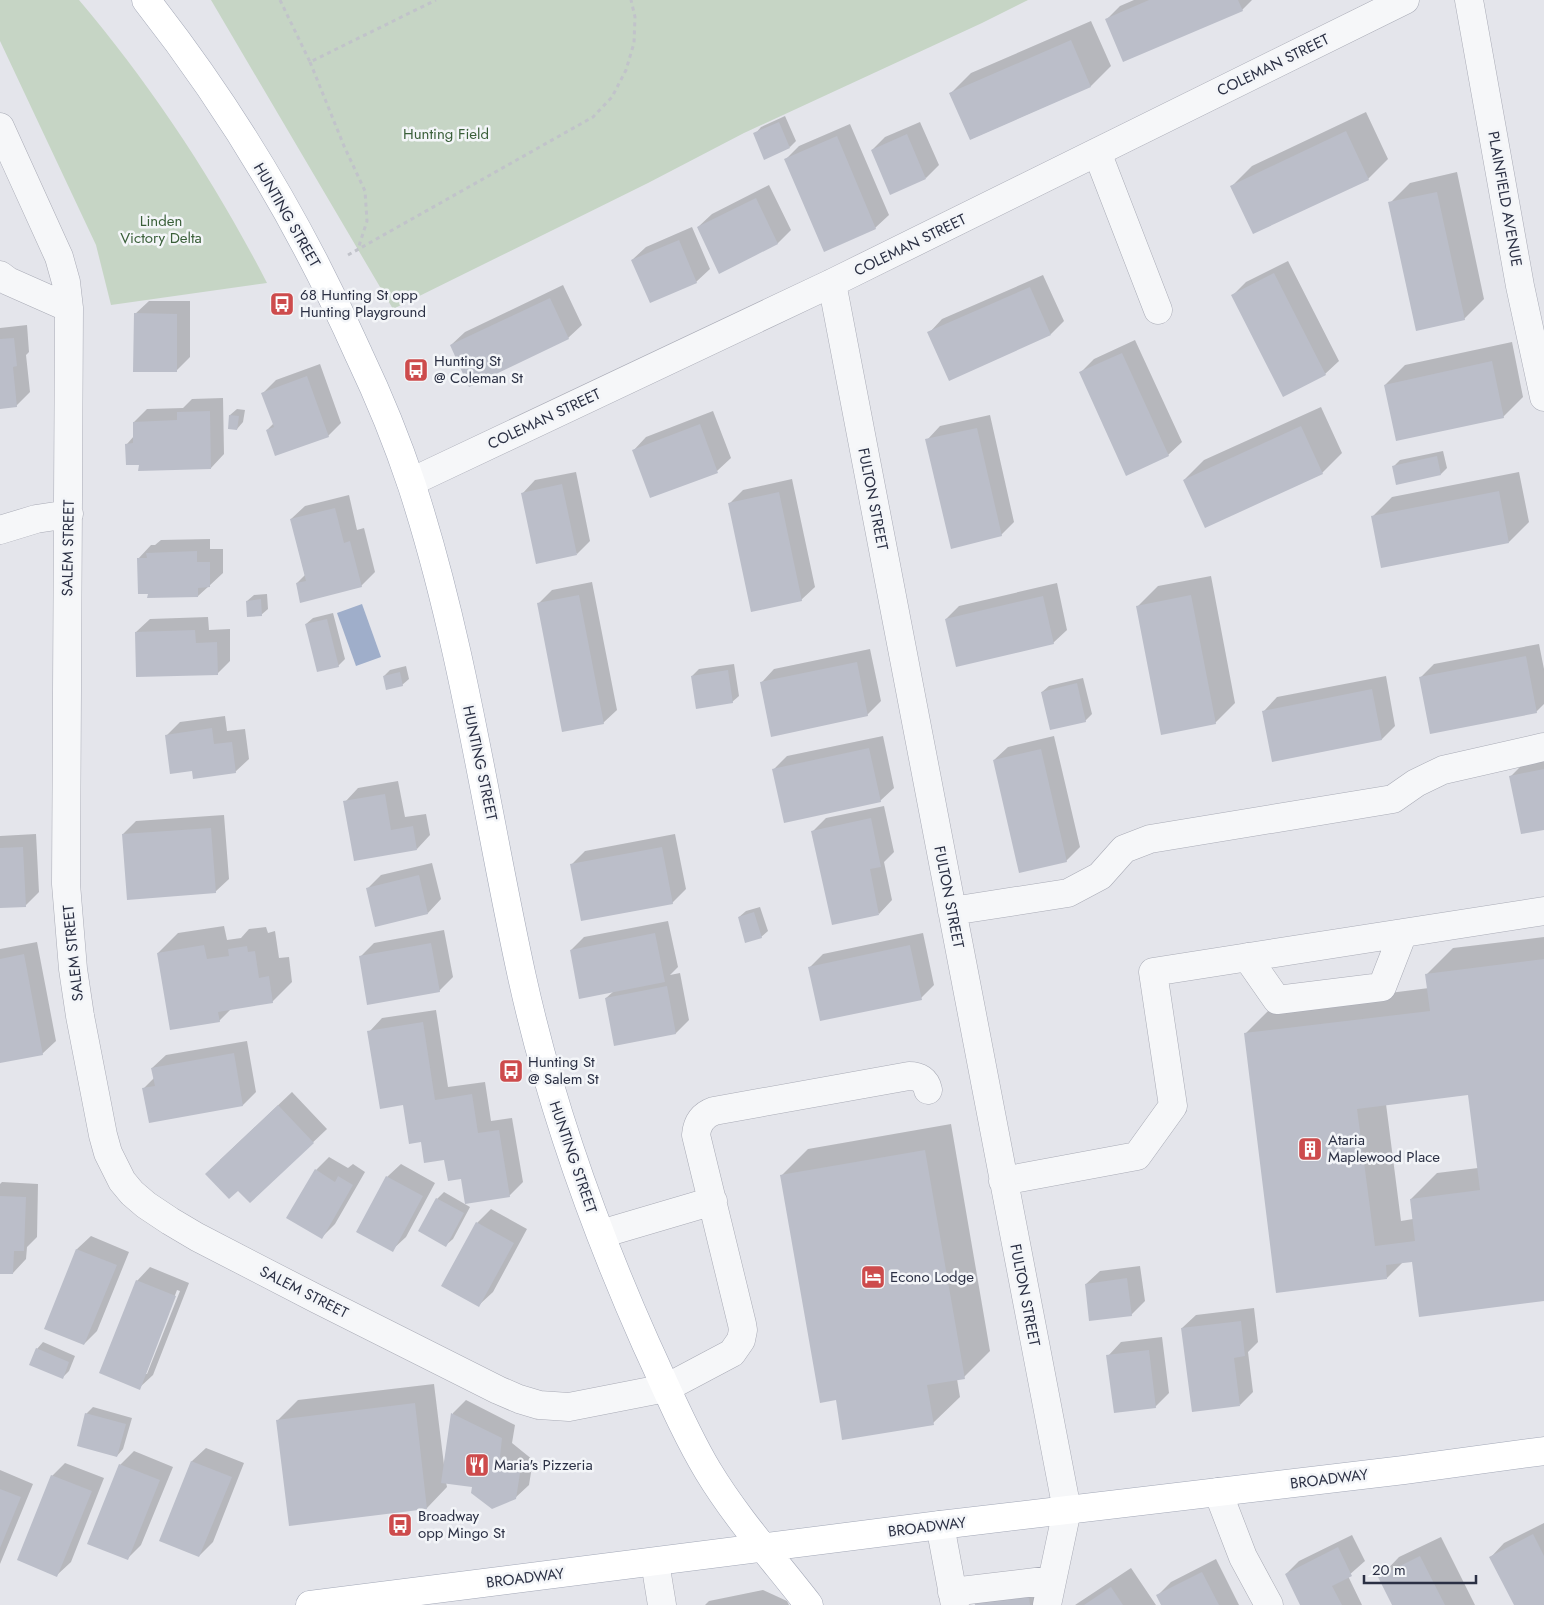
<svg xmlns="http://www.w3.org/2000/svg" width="1544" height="1605" font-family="Jost,sans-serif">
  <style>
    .green { fill: #c6d5c5 }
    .water { fill: #9faeca }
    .shadow { fill: #0003; fill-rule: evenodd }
    .building { fill: #bbbec9; fill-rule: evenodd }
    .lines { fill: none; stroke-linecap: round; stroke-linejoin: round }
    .minor-casing { stroke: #a9abb6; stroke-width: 29 }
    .major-casing { stroke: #a3a8b7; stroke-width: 29 }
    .path { stroke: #c1c3ca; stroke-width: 3; stroke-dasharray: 4 4; stroke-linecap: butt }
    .minor { stroke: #f6f7f9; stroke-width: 28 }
    .major { stroke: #fff; stroke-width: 28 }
    .labels { text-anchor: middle; stroke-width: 5; stroke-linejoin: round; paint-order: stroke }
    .street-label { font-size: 15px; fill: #2b3044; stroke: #f3f5f8 }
    .park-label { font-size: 15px; fill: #3a5f39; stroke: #f3f5f8 }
    .poi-label { font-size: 15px; fill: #2b3044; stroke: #f3f5f8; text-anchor: start }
  </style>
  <rect width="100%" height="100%" fill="#e4e5eb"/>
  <path class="green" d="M0,0H79C152,86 215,182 267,283L111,305L96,245L0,41Z
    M211,0H1028L982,23L744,133L648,183L393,309Z"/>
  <path class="water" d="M362,604L381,657L356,666L337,613Z"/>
  <path class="shadow" d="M1134,0H1252L1242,10L1107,19L1120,6Z
    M1091,21L1111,66L1091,86L971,139L951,93L971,73Z
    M1366,112L1388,159L1368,179L1232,186L1252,166Z
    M785,116L796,141L790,147L755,134L761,127Z
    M920,122L939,165L926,178L872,150L885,137Z
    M850,124L889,215L875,228L785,160L799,146Z
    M1457,172L1484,299L1464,319L1390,203L1410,183Z
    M769,185L791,230L778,243L720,272L698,227L712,214Z
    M692,227L710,269L696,282L632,260L646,247Z
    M1288,261L1339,361L1325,374L1232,296L1246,282Z
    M1043,275L1064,321L1051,334L929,333L942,319Z
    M563,285L582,325L568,338L451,345L465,332Z
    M149,301H190V357L176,371L135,314Z
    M27,325L29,352L26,355L30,392L16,406L0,408V328Z
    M1135,340L1182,442L1168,455L1081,372L1094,359Z
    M1512,342L1523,397L1503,417L1385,385L1405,365Z
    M320,364L341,423L328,436L267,430L274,423L263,393L276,380Z
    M223,398L224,454L211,468L140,463L127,444L134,436V422L147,409L183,408L192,399Z
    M1321,407L1342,453L1322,473L1184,480L1204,460Z
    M237,409L245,410L243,422L237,429L230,415Z
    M713,411L731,458L717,471L633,451L646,437Z
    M990,415L1014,522L1001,535L927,440L940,426Z
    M1443,451L1447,468L1441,474L1393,467L1400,460Z
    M576,472L590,541L577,554L522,494L535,480Z
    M1519,472L1529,522L1509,542L1372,517L1392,497Z
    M792,479L815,587L801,600L729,504L743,490Z
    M349,495L357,530L364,528L375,572L361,586L297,583L305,575L291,519L305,506Z
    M210,539V549H223V573L209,586L198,596L149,593L138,559L151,545H155L161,540Z
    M1211,576L1235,703L1215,723L1138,606L1158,586Z
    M592,582L617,710L603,723L539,603L552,590Z
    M1057,583L1067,630L1053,643L946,619L959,606Z
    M267,594L268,609L261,615L247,601L254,595Z
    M333,613L345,659L338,666L306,624L313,618Z
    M208,617L209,630L230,629V661L217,674L136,632L150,619Z
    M1539,644L1544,669V704L1536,712L1420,678L1434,664Z
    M870,649L881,701L867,715L761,683L774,669Z
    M734,664L739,696L732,702L692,676L699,669Z
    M406,666L409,679L402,685L384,676L390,670Z
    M1386,676L1395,726L1382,739L1264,711L1277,697Z
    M1083,678L1092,714L1085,721L1042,692L1049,686Z
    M225,716L227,731L245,729L249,759L235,772L193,770L167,735L180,722Z
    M883,736L894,788L880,801L774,769L787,756Z
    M1054,736L1080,847L1066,861L994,760L1008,747Z
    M1544,759V828L1511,776L1524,763Z
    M398,781L405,817L426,814L430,835L417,849L345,802L358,788Z
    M884,806L894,852L884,862L892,900L879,914L813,831L826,818Z
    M224,815L229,879L215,892L123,834L136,821Z
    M36,834L39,892L25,906H0V836Z
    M675,834L686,889L672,903L572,864L585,851Z
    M432,863L441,899L428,913L368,888L381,875Z
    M760,907L768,931L761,937L739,917L746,911Z
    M668,921L678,967L670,975L680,973L689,1020L676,1033L615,1045L606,998L614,991L571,950L584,937Z
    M224,926L227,940L241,938L249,929L266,927L268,933L275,931L279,958L289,957L292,982L272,1002L232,1008L219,1021L158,953L178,933Z
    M444,930L453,977L439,991L360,957L374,943Z
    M923,933L934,985L921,998L810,967L823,954Z
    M1544,937V1300L1413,1260L1403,1262L1387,1278L1245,1034L1271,1008L1429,988L1427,974L1453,948ZM1469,1093L1478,1168L1437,1173L1411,1199L1413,1219L1401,1221L1386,1104Z
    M37,942L56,1041L42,1054L0,1062V949Z
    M436,1010L448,1087L485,1082L491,1121L512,1118L523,1182L509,1196L462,1178L445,1159L422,1141L369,1032L382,1018Z
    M247,1041L256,1092L243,1105L143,1089L154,1078L152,1068L166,1055Z
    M292,1092L327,1129L250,1202L220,1160Z
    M951,1124L990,1351L964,1377L957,1379L960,1397L933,1423L837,1399L782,1175L808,1149Z
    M329,1157L348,1168L353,1164L365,1172L335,1224L322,1237L316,1170Z
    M401,1164L435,1183L406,1237L392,1250L387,1177Z
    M2,1182L38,1184L37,1237L27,1247L26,1259L13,1273L0,1272V1184Z
    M444,1192L470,1207L453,1239L446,1245L420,1231L437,1199Z
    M491,1209L527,1229L493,1292L479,1305L477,1223Z
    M91,1236L129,1252L97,1331L84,1344L46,1329L77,1249Z
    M1140,1266L1145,1301L1131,1315L1086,1284L1100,1271Z
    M150,1267L189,1283L153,1375L139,1388L137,1281ZM177,1290L180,1291L147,1374H145Z
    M1254,1308L1258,1342L1248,1352L1253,1392L1240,1405L1182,1328L1196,1315Z
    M1162,1337L1169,1393L1155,1407L1108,1356L1121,1342Z
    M43,1342L75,1356L69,1371L62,1378L37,1349Z
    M434,1384L444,1465L453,1413L466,1400L515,1425L512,1443L533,1460L529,1485L515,1498L474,1486L446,1482L447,1487L427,1508L290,1524L278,1420L298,1400Z
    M93,1407L132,1418L123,1449L117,1456L86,1414Z
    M206,1448L244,1463L213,1542L199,1556L161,1540L192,1461Z
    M134,1451L173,1467L141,1545L127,1559L120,1465Z
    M65,1463L104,1478L71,1562L57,1575L52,1476Z
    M0,1470L33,1484L0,1564Z
    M1544,1523V1605H1515L1491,1557L1504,1543Z
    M1352,1535L1365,1561L1348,1576L1362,1605H1302L1286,1574L1299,1561Z
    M1441,1537L1475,1605H1393L1379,1578L1399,1557Z
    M1216,1559L1239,1605H1163L1158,1595L1171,1582Z
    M1131,1568L1156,1605H1075Z
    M1039,1574L1045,1605H977Z
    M763,1590L787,1601L789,1605H705L709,1601Z"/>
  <path class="building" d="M1149,0H1238L1243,11L1123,62L1105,19Z
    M1071,40L1091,87L970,140L949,93Z
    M779,122L790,148L764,160L753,133Z
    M1346,131L1369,180L1253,234L1230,186Z
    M907,134L926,179L890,195L871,150Z
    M837,136L876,229L824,252L784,159Z
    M1437,192L1465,320L1416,331L1388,202Z
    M756,198L778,244L719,274L697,227Z
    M679,240L697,283L650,303L631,260Z
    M1274,273L1326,375L1283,397L1231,295Z
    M1030,287L1051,335L949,381L927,332Z
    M550,298L569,339L469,387L450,345Z
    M134,313L177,314V372H133Z
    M14,338L17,366L13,367L17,407L0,409V339Z
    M1122,353L1169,456L1126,476L1079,372Z
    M1492,361L1504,418L1396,441L1384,385Z
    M307,376L329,437L275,456L266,430L274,427L261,393Z
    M210,411L211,469L138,471L139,465H126L125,444L133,443V422L177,420V412Z
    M229,415L239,416L237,430L228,429Z
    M700,424L718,473L650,498L632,450Z
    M1301,426L1323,474L1205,528L1183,480Z
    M977,428L1002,536L951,549L925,439Z
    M1437,456L1441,475L1396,485L1392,466Z
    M562,484L577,555L536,564L521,493Z
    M1499,491L1509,543L1381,568L1371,516Z
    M779,492L802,601L751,612L728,503Z
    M335,508L344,543L350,541L362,587L300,603L296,583L306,581L290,519Z
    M197,551V562H210V587L198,588V597L147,598L148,594H138L137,558H147L146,553Z
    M579,595L604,724L562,732L537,603Z
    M1191,595L1216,724L1161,735L1136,606Z
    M1043,596L1054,644L956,667L945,619Z
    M261,599L262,616L247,617L246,601Z
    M327,619L339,667L317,672L305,624Z
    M195,630L196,643L217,642L218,675L136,677L135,632Z
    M1526,656L1537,713L1430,734L1419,677Z
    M857,662L868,716L771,737L760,682Z
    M728,670L733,703L696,709L691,676Z
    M400,672L403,686L386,690L383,676Z
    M1077,683L1086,722L1050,730L1041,692Z
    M1372,689L1382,740L1272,762L1262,711Z
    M212,728L214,744L232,742L236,773L193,779L192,771L170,774L165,735Z
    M869,748L881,802L784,823L772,769Z
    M1041,749L1067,862L1019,873L993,760Z
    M1544,769V830L1521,834L1509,776Z
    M385,794L391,830L413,826L417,850L354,861L343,801Z
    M871,818L881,867L870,869L879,915L832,925L811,831Z
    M211,828L216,893L127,900L122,834Z
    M23,847L26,907L0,908V848Z
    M662,847L673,904L581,921L570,864Z
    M419,875L428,914L375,927L366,888Z
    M754,912L762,938L745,943L738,917Z
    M655,933L665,982L579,999L570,950Z
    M431,943L440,992L367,1005L359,956Z
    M204,945L207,959L229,956L228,949L247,946L248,952L255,951L259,978L269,976L273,1003L218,1012L220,1022L170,1030L157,953Z
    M910,945L922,1000L820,1021L808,967Z
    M24,954L43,1055L0,1063V959Z
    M1544,959V1301L1419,1317L1412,1262L1386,1265L1387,1279L1276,1293L1244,1033L1430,1011L1425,974ZM1468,1095L1480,1190L1410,1199L1415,1241L1375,1246L1357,1109Z
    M667,986L676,1034L614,1046L605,998Z
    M423,1022L435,1100L472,1094L478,1133L499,1130L510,1197L465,1204L461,1179L448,1181L444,1160L424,1163L421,1142L409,1144L403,1105L380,1109L367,1031Z
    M234,1053L243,1106L149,1123L142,1088L155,1086L151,1068Z
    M278,1105L314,1143L250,1203L238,1191L229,1199L205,1174Z
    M925,1150L965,1379L927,1385L934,1425L842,1440L836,1400L820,1403L780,1175Z
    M315,1169L335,1182L338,1176L353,1185L322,1239L286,1218Z
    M386,1176L423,1196L393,1252L356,1232Z
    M0,1196L26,1197L24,1251H14L13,1274H0Z
    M436,1198L464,1213L446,1247L418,1231Z
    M476,1222L514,1243L479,1307L441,1286Z
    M76,1249L117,1265L84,1345L44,1329Z
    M1127,1278L1132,1316L1089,1321L1085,1284Z
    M136,1280L176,1296L140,1390L99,1373Z
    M1241,1321L1245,1356L1234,1358L1240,1406L1192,1412L1181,1328Z
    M36,1348L69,1362L63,1379L29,1365Z
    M1149,1350L1156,1408L1114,1413L1106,1355Z
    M415,1403L427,1509L289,1526L276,1420Z
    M85,1413L126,1424L117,1457L77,1446Z
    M451,1413L502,1438L500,1457L520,1473L516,1499L492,1509L471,1493L472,1487L441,1483Z
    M191,1461L232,1477L199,1557L159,1541Z
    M119,1464L160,1480L128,1560L87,1544Z
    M51,1475L92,1491L57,1577L17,1560Z
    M0,1489L21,1497L0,1548Z
    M1533,1534L1544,1556V1605H1514L1489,1557Z
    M1338,1547L1352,1576L1332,1586L1342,1605H1300L1285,1574Z
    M1420,1556L1445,1605H1392L1378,1577Z
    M1202,1572L1219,1605H1161L1156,1595Z
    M1111,1587L1123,1605H1084Z
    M1028,1589L1030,1605H975L974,1597Z"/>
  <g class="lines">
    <defs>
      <path id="minor" d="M1469,0L1520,286L1544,397
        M0,127L59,257L66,282L69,308L66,884L73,969L80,1016L103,1135L108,1153L122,1181L132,1193L146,1205L170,1221L197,1237L317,1299L498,1390L519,1399L539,1405L569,1407L666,1388L732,1353L741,1340L743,1330L742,1324L696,1135C697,1123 703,1115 714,1111L909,1076C919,1076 926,1080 928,1090
        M1097,152L1158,310
        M0,275L8,281L69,308
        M832,283L1067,1510L1047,1605
        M411,482L832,283L1405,0
        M0,530L36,519L69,514
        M952,911L1068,893L1100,876L1124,849L1150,839L1393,799L1416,783L1443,770L1544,747
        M1247,957L1277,1000L1382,987L1403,933
        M1003,1181L1137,1156L1173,1106L1153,972L1544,911
        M601,1234L713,1201
        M1218,1492L1243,1557L1269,1605
        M940,1525L955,1605
        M655,1562L662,1605
        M952,1592L1052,1580"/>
      <path id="major" d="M146,0C231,108 303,229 359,355C379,397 397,441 412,486C464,646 486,813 522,977C550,1104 593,1225 646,1344C666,1387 684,1431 708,1471C737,1519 775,1561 809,1605
        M310,1605L940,1525L1404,1470L1544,1451"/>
    </defs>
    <use href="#minor" class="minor-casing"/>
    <use href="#major" class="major-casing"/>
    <path class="path" d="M280,0L310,62L436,0
      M310,62L344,146L365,191L367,221L358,249
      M348,255L593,117L612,97L626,70L634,43L635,17L631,0"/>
    <use href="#minor" class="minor"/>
    <use href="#major" class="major"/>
  </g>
  <defs>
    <symbol id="bus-square" viewBox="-11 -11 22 22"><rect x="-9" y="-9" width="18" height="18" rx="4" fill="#cd4b4c" stroke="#f3f5f8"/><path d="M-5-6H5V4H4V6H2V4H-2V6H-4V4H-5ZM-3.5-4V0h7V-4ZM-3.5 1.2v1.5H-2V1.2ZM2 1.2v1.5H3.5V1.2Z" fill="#fff"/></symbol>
    <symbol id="building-square" viewBox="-11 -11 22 22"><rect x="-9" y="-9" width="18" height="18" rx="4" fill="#cd4b4c" stroke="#f3f5f8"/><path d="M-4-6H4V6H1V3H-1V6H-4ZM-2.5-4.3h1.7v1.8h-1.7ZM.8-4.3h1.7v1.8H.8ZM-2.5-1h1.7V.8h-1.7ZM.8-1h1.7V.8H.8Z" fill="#fff"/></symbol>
    <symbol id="hotel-square" viewBox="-11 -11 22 22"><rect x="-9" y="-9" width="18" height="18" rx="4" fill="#cd4b4c" stroke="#f3f5f8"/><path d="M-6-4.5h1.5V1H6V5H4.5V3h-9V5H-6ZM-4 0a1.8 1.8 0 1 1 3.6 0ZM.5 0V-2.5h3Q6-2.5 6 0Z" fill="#fff"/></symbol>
    <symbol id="restaurant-square" viewBox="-11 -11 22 22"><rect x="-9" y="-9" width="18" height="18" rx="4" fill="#cd4b4c" stroke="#f3f5f8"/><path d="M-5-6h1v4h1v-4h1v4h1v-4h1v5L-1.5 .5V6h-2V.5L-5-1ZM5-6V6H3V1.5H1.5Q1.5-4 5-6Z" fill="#fff"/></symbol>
  </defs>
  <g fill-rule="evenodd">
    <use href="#bus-square" x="268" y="290" width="28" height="28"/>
    <use href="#bus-square" x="402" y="356" width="28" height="28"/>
    <use href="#bus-square" x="497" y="1057" width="28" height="28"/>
    <use href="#building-square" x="1296" y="1135" width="28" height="28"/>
    <use href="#hotel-square" x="859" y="1263" width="28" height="28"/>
    <use href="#restaurant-square" x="463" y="1451" width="28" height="28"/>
    <use href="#bus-square" x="386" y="1511" width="28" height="28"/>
  </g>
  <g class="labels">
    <g class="street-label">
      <text transform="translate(1273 65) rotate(-26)" y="5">COLEMAN STREET</text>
      <text transform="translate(1505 199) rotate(80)" y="5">PLAINFIELD AVENUE</text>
      <text transform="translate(287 215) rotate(60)" y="5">HUNTING STREET</text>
      <text transform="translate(910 245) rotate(-26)" y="5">COLEMAN STREET</text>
      <text transform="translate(544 419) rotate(-25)" y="5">COLEMAN STREET</text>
      <text transform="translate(873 499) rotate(79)" y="5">FULTON STREET</text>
      <text transform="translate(68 548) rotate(-89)" y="5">SALEM STREET</text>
      <text transform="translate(480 763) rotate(78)" y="5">HUNTING STREET</text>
      <text transform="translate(949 897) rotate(79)" y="5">FULTON STREET</text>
      <text transform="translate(73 953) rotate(-96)" y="5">SALEM STREET</text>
      <text transform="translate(573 1157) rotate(71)" y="5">HUNTING STREET</text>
      <text transform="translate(304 1292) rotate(27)" y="5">SALEM STREET</text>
      <text transform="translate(1025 1295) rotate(79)" y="5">FULTON STREET</text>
      <text transform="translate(1329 1479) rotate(-7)" y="5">BROADWAY</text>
      <text transform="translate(927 1527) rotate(-7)" y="5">BROADWAY</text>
      <text transform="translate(525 1578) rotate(-7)" y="5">BROADWAY</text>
    </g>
    <g class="park-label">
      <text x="446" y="139">Hunting Field</text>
      <text x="161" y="226">Linden<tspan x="161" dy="17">Victory Delta</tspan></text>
    </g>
    <g class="poi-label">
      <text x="300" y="300">68 Hunting St opp<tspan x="300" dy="17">Hunting Playground</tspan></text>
      <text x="434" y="366">Hunting St<tspan x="434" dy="17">@ Coleman St</tspan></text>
      <text x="528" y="1067">Hunting St<tspan x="528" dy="17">@ Salem St</tspan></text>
      <text x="1328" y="1145">Ataria<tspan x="1328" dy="17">Maplewood Place</tspan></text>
      <text x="890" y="1282">Econo Lodge</text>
      <text x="494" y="1470">Maria's Pizzeria</text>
      <text x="418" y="1521">Broadway<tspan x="418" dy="17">opp Mingo St</tspan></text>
    </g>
  </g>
  <path d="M1364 1575v8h112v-8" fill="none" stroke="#2b3044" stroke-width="2.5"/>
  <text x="1372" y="1575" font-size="15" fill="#2b3044" stroke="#f3f5f8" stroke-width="4" paint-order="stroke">20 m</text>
</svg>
